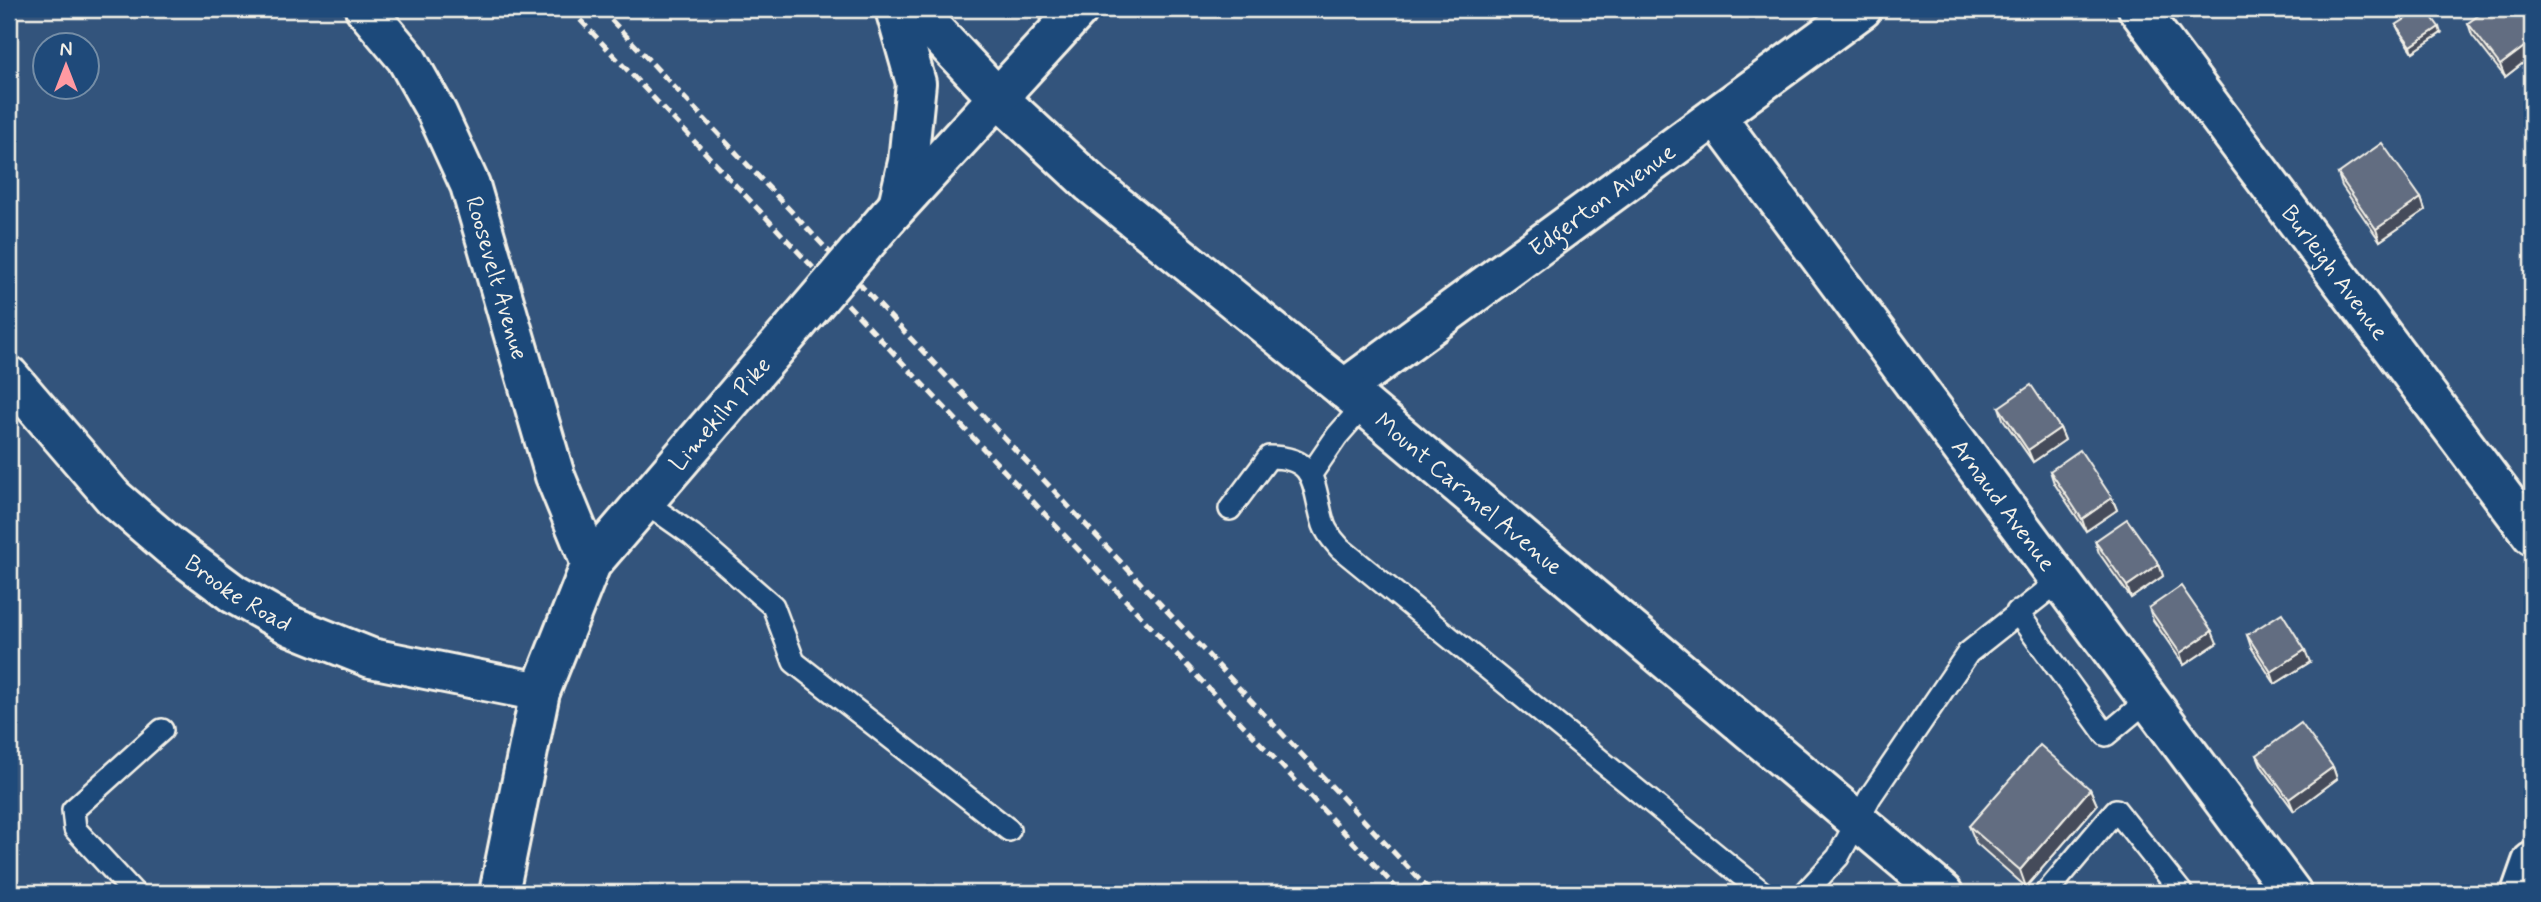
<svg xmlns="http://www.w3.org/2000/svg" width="2541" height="902" font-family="Mynerve,sans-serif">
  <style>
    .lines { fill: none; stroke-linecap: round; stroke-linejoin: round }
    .lane-casing { stroke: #f4f1e8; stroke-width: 26 }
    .street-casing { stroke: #f4f1e8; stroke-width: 44 }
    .secondary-casing { stroke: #f4f1e8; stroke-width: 44 }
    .lane { stroke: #1f4a7a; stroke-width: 21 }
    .street { stroke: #1f4a7a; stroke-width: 38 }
    .secondary { stroke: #1f4a7a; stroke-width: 38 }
    .rail { stroke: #f4f1e8; stroke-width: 5; stroke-dasharray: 10 5; stroke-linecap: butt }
    .secondary-bridge-casing { stroke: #f4f1e8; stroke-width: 44; stroke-linecap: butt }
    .secondary-bridge { stroke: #1f4a7a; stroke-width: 38 }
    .wall { fill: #545e6f; stroke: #f4f1e8; stroke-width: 2 }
    .shaded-wall { fill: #454c5a; stroke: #f4f1e8; stroke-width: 2 }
    .building { fill: #626d81; stroke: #f4f1e8; stroke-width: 2 }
    .labels { text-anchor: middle; stroke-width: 7; stroke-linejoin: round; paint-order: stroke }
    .street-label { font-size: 24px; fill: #f4f1e8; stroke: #1f4a7a }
  </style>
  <rect width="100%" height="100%" fill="#33547c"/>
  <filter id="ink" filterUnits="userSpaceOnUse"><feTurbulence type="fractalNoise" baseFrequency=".0143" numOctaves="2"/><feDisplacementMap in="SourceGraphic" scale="14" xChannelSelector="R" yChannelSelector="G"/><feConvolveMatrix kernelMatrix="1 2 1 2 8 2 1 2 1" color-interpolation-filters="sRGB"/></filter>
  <g filter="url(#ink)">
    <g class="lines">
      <defs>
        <path id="lane" d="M1311,474L1337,436L1364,405
          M645,502L692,535L773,606L794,662L1009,830
          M1230,509L1269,457C1320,457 1312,488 1324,525C1327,534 1334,541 1340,548L1763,893
          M2017,612L2106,735L2148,700
          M134,893L75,829L73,810L162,730
          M1805,893L1838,857L1870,797L1968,653L2060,580
          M2046,893L2116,810L2182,893"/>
        <g id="street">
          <path id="s1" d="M365,9L406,58L437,113L470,185L555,476L591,564"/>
          <path id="s2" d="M2138,9L2532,535"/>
          <path id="s3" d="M1716,117L2292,893"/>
          <path id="s4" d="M9,376L114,498L171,547L234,594L291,626L371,658L540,692"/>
          <path id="s5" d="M1344,389L1862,9"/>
          <path d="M2521,893L2532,862"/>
        </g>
        <g id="secondary">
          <path d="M895,9L916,83L908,162L898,205"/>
          <path id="s6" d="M914,9L997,97L1091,184L1364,405L1943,893"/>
          <path d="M888,217L1079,9"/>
          <path id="s7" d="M499,893L540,692L591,564L796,325"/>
        </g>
      </defs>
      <use href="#lane" class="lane-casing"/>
      <use href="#street" class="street-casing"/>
      <use href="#secondary" class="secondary-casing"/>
      <use href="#lane" class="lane"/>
      <use href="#street" class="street"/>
      <use href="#secondary" class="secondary"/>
      <path class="rail" d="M570,9L1401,893
        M601,9L1432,893"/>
      <defs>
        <path id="secondary-bridge" d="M796,325L888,217"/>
      </defs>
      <use href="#secondary-bridge" class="secondary-bridge-casing"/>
      <use href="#secondary-bridge" class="secondary-bridge"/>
    </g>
    <path class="wall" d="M2532,9V56L2505,77L2472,35L2468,23Z
      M2396,25L2441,33L2413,52L2399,31Z
      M2338,174L2421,198L2425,210L2380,241L2342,186Z
      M1999,407L2060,428L2065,440L2033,462L2003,419Z
      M2050,471L2112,498L2117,510L2086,531L2054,483Z
      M2095,541L2159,564L2163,576L2131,598L2099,553Z
      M2149,608L2217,643L2184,665L2153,620Z
      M2247,635L2310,662L2275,684L2251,647Z
      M2257,755L2333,767L2337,779L2294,811L2262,767Z
      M2090,789L2097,805L2026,887L1976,843L1969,826Z"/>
    <path class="shaded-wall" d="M2439,27L2441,33L2413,52L2411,46Z
      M2532,41V56L2505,77L2500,65Z
      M2421,198L2425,210L2380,241L2376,229Z
      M2060,428L2065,440L2033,462L2028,450Z
      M2112,498L2117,510L2086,531L2082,519Z
      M2159,564L2163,576L2131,598L2127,586Z
      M2212,631L2217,643L2184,665L2180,653Z
      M2305,650L2310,662L2275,684L2271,672Z
      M2333,767L2337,779L2294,811L2289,799Z
      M2090,789L2097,805L2026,887L2020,870Z"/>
    <path class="building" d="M2421,9H2426L2439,27L2411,46L2396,25Z
      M2487,9H2532V41L2500,65L2468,23Z
      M2382,143L2421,198L2376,229L2338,174Z
      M2031,385L2060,428L2028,450L1999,407Z
      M2080,450L2112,498L2082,519L2050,471Z
      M2127,519L2159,564L2127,586L2095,541Z
      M2181,586L2212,631L2180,653L2149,608Z
      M2282,613L2305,650L2271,672L2247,635Z
      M2301,723L2333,767L2289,799L2257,755Z
      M2040,745L2090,789L2020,870L1969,826Z"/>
  </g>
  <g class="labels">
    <g class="street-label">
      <text dy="8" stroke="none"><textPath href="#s5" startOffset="320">Edgerton Avenue</textPath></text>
      <text dy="8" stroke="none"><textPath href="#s2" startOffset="329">Burleigh Avenue</textPath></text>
      <text dy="8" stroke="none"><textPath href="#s1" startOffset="303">Roosevelt Avenue</textPath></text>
      <text dy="8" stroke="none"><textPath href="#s7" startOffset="541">Limekiln Pike</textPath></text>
      <text dy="8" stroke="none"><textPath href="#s6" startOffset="738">Mount Carmel Avenue</textPath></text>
      <text dy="8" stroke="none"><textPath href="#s3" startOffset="483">Arnaud Avenue</textPath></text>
      <text dy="8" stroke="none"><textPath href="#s4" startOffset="318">Brooke Road</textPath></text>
    </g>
  </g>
  <rect width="2541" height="902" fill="none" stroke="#1f4a7a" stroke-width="35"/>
  <rect x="18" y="18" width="2506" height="867" fill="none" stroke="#f4f1e8" stroke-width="2.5" filter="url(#ink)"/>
  <g transform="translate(66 66)"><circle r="33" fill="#1f4a7a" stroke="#748da6" stroke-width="2"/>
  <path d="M0-5L12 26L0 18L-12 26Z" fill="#ff9aa2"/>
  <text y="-10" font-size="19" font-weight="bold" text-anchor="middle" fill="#f4f1e8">N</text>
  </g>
</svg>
